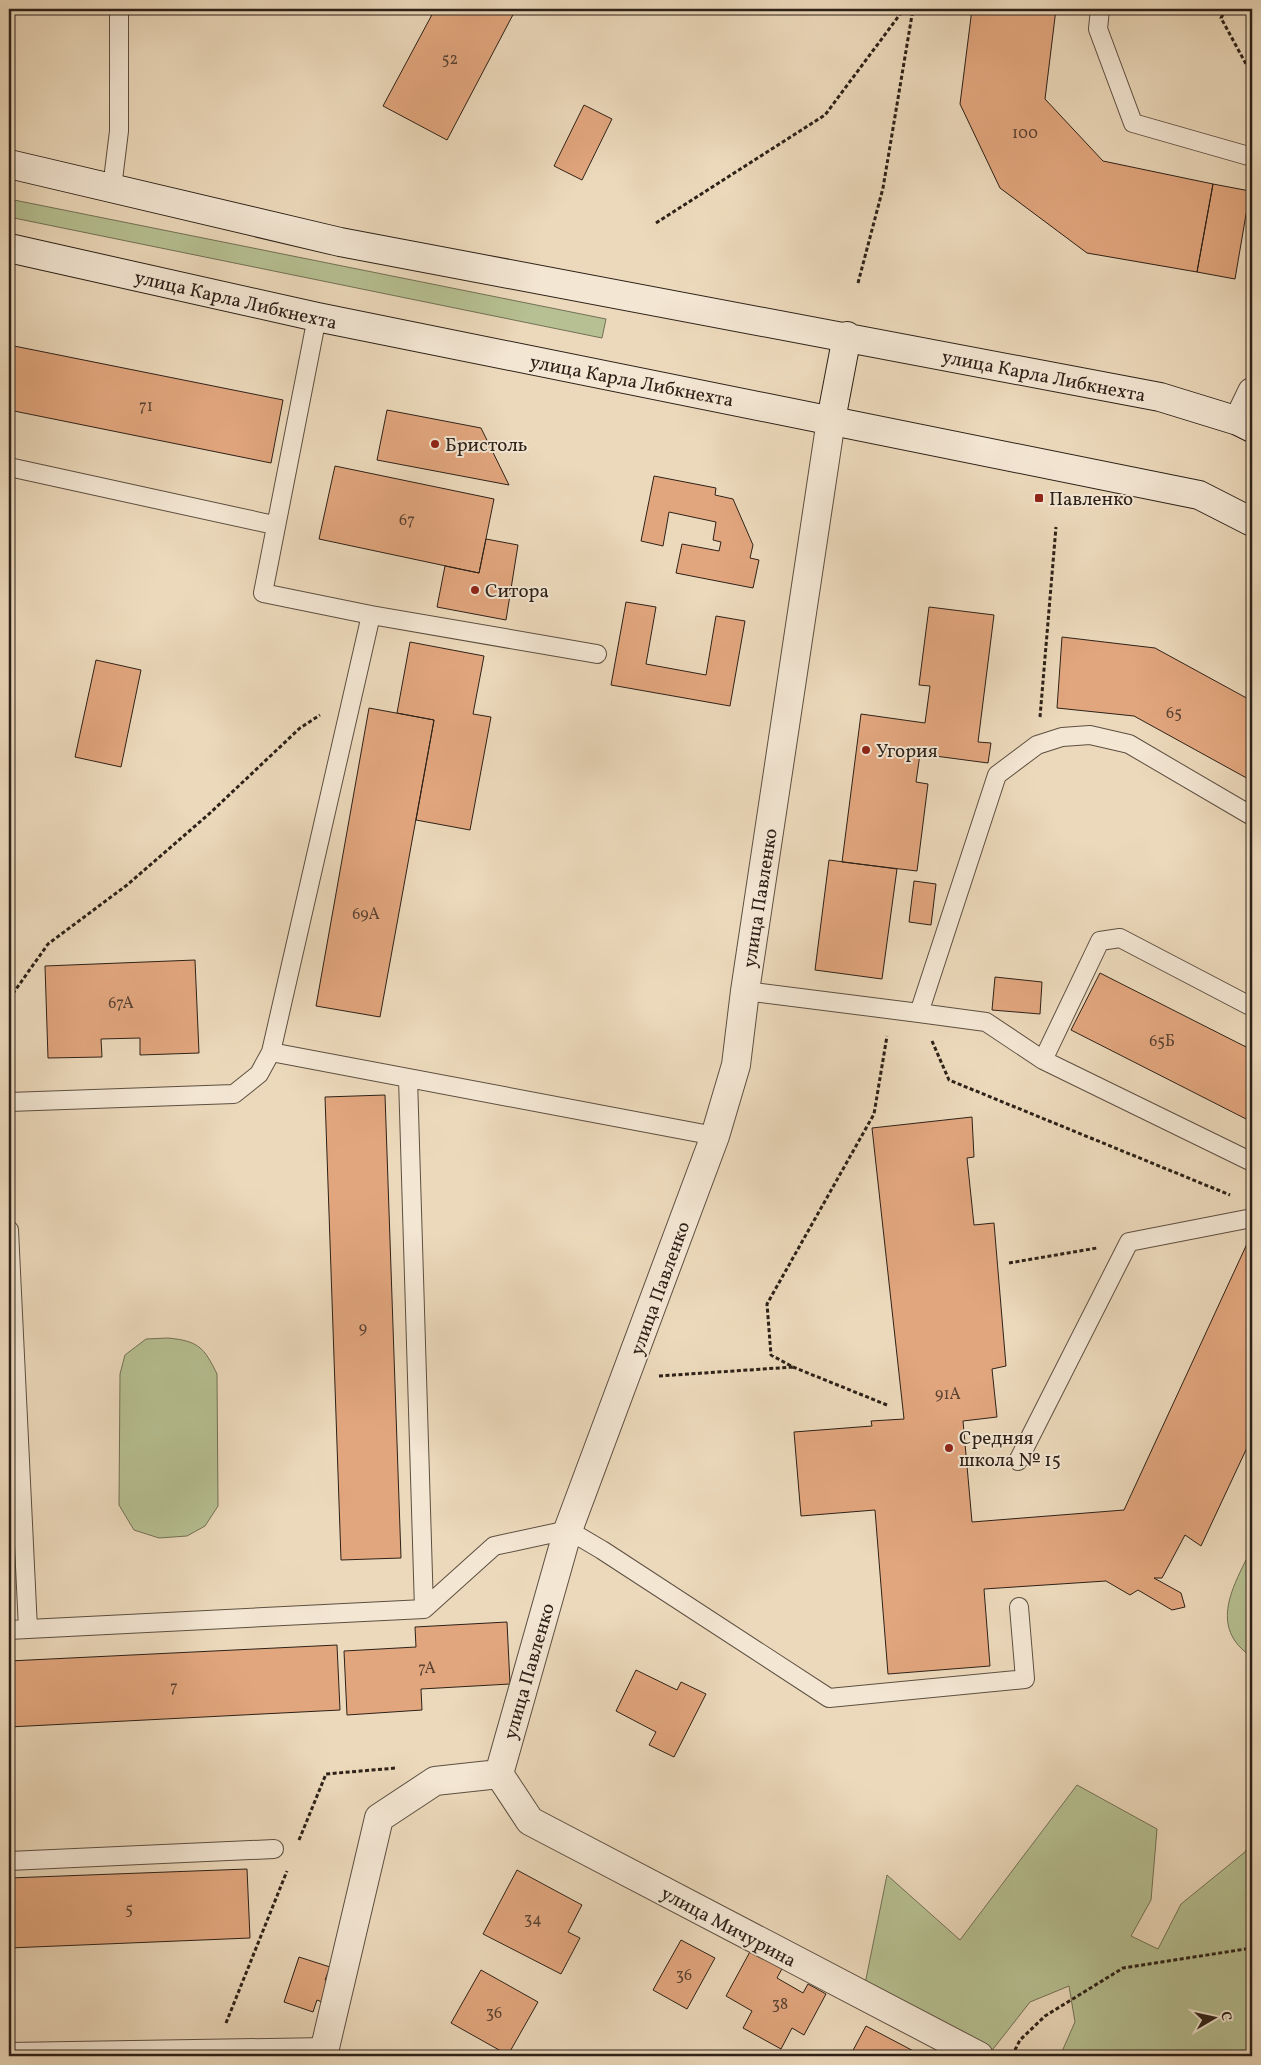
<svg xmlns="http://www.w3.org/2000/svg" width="1261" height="2065" font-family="Vollkorn,serif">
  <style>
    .green { fill: #b6c092; stroke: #727055 }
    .building { fill: #e2a67e; stroke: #2d2118 }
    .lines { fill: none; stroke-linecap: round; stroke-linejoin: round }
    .lane-casing { stroke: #5d4f41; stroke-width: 20 }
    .street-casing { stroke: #5d4f41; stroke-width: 30 }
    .secondary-casing { stroke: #2d2118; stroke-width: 30 }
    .path { stroke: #2d2118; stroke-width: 3; stroke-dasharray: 4 2.5; stroke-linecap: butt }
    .lane { stroke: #f3e6d3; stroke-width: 18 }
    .street { stroke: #f3e6d3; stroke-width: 28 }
    .secondary { stroke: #f3e6d3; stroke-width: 28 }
    .poi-dot { fill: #8f2418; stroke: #f3e6d3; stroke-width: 2 }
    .labels { text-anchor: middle; stroke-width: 4; stroke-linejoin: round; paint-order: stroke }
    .number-label { font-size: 16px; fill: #5a4232 }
    .street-label { font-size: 19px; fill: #2d2118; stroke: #f3e6d3 }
    .poi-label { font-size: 19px; fill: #2d2118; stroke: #f3e6d3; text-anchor: start }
  </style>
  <rect width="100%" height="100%" fill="#ecd9bb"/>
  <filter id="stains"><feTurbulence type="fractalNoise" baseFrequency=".004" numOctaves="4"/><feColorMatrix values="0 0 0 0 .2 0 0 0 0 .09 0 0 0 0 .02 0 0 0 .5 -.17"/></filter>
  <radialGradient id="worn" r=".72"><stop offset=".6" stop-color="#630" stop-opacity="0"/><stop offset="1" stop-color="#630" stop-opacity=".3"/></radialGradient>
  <path class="green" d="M9,199L606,319L602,338L9,217Z
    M168,1338C198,1341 204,1347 217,1374L218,1506L205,1526L187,1536L159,1538L134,1530L119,1505L120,1374L125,1355L146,1339Z
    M1252,1548V1657C1207,1627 1234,1585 1252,1548Z
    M1077,1785L1157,1829L1151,1900L1131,1936L1158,1949L1181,1904L1245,1852L1252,1839V2056H1060L1075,2022L1069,1986L1030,2002L990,2053L865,1984L887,1875L960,1940Z"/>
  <path class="building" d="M435,9H516L447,140L383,106Z
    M972,9H1056L1045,99L1103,161L1213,184L1197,272L1087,253L1000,188L960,104Z
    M584,105L612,119L582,180L554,166Z
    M1213,184L1250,191L1235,279L1197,272Z
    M9,345L283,400L271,463L9,410Z
    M387,410L481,428L509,485L377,460Z
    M335,466L494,499L479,573L319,539Z
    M654,476L716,488L715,495L733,499L753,545L750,558L759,560L753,588L676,573L682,544L719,551L721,542L713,540L716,522L669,512L663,546L641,541Z
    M486,539L518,545L506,620L437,607L445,566L479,573Z
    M626,602L656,607L646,664L706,675L716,616L745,621L730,706L611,685Z
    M929,607L994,615L978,742L991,743L988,763L920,754L916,782L928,784L917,871L842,862L861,714L925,723L930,686L919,685Z
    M1062,637L1155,648L1252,701V781L1134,716L1057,708Z
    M410,642L484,656L473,714L491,717L470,830L416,820L434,720L397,713Z
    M96,660L141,670L121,767L75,757Z
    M369,708L434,720L380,1017L316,1006Z
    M829,860L897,869L882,979L815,970Z
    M914,881L936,884L931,925L909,922Z
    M195,960L199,1053L140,1055V1038L101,1039L102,1057L48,1058L45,966Z
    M1100,973L1252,1050V1122L1071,1030Z
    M995,977L1042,982L1040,1014L992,1010Z
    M385,1095L401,1558L341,1560L325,1097Z
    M972,1117L974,1157L967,1158L974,1225L994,1223L1006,1366L992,1369L997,1417L963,1421L972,1522L1124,1510L1252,1233V1437L1201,1546L1185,1535L1162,1578H1154L1181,1593L1185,1607L1172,1610L1138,1590L1130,1595L1106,1581L984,1589L990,1666L888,1674L875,1510L801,1516L794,1432L872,1426L871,1421L904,1419L872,1128Z
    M507,1622L510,1684L421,1689L422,1710L347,1715L344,1651L416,1647L415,1627Z
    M337,1645L340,1710L9,1727V1661Z
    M636,1670L677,1690L681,1682L706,1694L674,1757L649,1745L656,1732L616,1711Z
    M247,1869L250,1938L9,1948V1878Z
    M517,1870L582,1905L568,1932L580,1938L561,1974L483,1934Z
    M681,1940L715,1958L687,2009L653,1990Z
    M752,1948L784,1965L777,1978L803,1993L808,1984L826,1994L804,2035L792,2028L781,2049L743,2028L752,2011L726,1996Z
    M299,1957L330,1967L325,1980L336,1984L329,2005L317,2000L313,2012L284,2002Z
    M481,1970L538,2002L508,2055L451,2023Z
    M866,2026L923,2056H850Z"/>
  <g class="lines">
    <defs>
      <path id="lane" d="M1100,9L1098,29L1133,123L1252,157
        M112,188L119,131V9
        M9,467L274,525
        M371,615L597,654
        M745,991L919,1013L997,775L1037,745L1062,737L1090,735L1129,744L1252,816
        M1252,1007L1120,938L1100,941L1043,1060L1252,1162
        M919,1013L986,1022L1043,1060
        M271,1052L715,1136
        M408,1078L424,1609
        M9,1102L234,1094L259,1074L271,1052L371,615L263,593L317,317
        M9,1230L28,1629L9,1630
        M1018,1461L1129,1242L1252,1218
        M28,1629L424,1609L494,1546L568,1530L602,1550L829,1698L1025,1679L1019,1607
        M9,1861L274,1849
        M9,2052L327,2047"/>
      <path id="street" d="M1238,421L1252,392
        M499,1774L530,1821L979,2056
        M323,2056L379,1818L435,1781L499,1774L568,1530L715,1136L736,1065L745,991L831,420"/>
      <path id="secondary" d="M9,164L340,242L1160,397L1238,421L1252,428
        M9,248L317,317L1199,495L1252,522
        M831,420L847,336"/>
    </defs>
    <use href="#lane" class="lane-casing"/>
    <use href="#street" class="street-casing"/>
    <use href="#secondary" class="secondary-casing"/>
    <path class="path" d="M1226,9L1221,18L1252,75
      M656,223L825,115L904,9
      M858,283L883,188L913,9
      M1040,717L1056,527
      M9,999L48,944L127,885L209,814L300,728L320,715
      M932,1041L949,1080L1230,1195
      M1009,1263L1097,1248
      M659,1376L793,1367
      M887,1405L793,1367L771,1355L767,1304L874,1114L887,1036
      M299,1840L326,1774L396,1768
      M226,2023L287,1871
      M1012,2056L1020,2040L1045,2016L1123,1968L1252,1948"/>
    <use href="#lane" class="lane"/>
    <use href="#street" class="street"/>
    <use href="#secondary" class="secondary"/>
  </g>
  <g class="poi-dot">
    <circle cx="435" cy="444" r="5"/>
    <rect x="1034" y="493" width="10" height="10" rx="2.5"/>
    <circle cx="475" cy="590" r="5"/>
    <circle cx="866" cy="750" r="5"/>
    <circle cx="949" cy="1448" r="5"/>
  </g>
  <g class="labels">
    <g class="number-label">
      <text x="450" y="64">52</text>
      <text x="1025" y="138">100</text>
      <text x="146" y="411">71</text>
      <text x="407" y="525">67</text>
      <text x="1174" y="718">65</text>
      <text x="366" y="919">69А</text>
      <text x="121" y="1008">67А</text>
      <text x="1162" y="1046">65Б</text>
      <text x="363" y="1333">9</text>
      <text x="948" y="1399">91А</text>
      <text x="427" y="1673">7А</text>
      <text x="174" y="1692">7</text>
      <text x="129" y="1914">5</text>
      <text x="533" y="1924">34</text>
      <text x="684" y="1980">36</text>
      <text x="780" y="2009">38</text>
      <text x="494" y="2018">36</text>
    </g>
    <g class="street-label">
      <text transform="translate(236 299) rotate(13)" y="7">улица Карла Либкнехта</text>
      <text transform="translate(1044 375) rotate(11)" y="7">улица Карла Либкнехта</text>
      <text transform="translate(632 380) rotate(11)" y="7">улица Карла Либкнехта</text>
      <text transform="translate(759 898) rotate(-81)" y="7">улица Павленко</text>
      <text transform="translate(659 1288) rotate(-70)" y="7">улица Павленко</text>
      <text transform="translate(528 1671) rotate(-74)" y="7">улица Павленко</text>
      <text transform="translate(729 1926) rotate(28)" y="7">улица Мичурина</text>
    </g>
    <g class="poi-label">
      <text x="445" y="451">Бристоль</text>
      <text x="1049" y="505">Павленко</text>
      <text x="485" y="597">Ситора</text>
      <text x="876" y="757">Угория</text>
      <text x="959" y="1444">Средняя<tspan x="959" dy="22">школа № 15</tspan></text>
    </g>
  </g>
  <rect width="1261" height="2065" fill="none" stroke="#ecd9bb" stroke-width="30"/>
  <rect x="10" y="10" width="1241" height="2045" fill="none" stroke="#2d2118" stroke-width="2.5"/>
  <rect x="15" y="15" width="1231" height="2035" fill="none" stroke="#2d2118"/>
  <g transform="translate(1214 2018) rotate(81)" stroke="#f3e6d3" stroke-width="4" paint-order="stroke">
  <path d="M0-4L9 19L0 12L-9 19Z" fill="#2d2118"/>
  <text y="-8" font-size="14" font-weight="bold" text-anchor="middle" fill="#2d2118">С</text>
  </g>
  <rect width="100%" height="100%" filter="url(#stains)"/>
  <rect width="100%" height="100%" fill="url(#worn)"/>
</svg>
